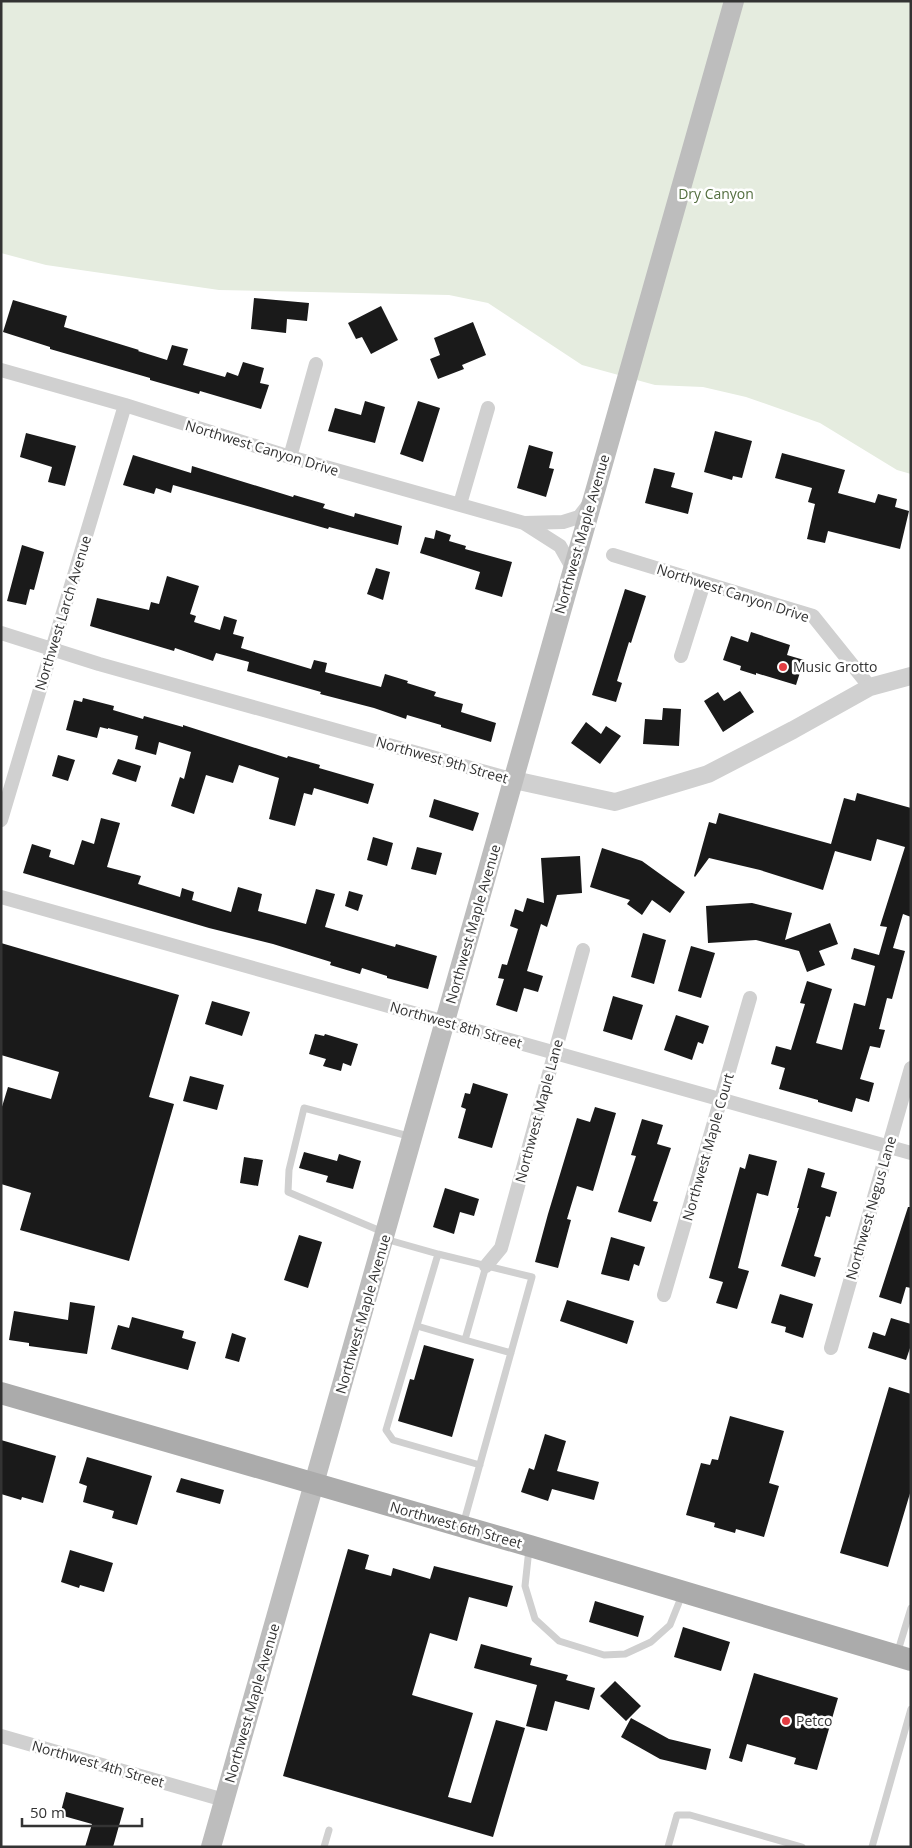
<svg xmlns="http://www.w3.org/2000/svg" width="912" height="1848" font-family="'Open Sans',sans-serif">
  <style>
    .green { fill: #e5ecdf }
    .building { fill: #1a1a1a }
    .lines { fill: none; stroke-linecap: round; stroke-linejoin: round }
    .service { stroke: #d0d0d0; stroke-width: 7 }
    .minor { stroke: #d0d0d0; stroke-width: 14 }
    .tertiary { stroke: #d0d0d0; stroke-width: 18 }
    .secondary { stroke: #bdbdbd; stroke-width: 20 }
    .primary { stroke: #ababab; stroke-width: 22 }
    .poi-dot { fill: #e23c42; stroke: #fff; stroke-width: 2 }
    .labels { text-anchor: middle; stroke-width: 5; stroke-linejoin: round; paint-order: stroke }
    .park-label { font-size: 14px; fill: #546f40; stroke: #fff }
    .street-label { font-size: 14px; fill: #333; stroke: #fff }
    .poi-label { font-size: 14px; fill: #333; stroke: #fff; text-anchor: start }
  </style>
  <rect width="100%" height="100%" fill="#fff"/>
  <path class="green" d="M1,1H911V474L897,470L820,423L746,397L703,387L655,385L582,365L488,303L449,295L219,290L46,265L1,253Z"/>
  <path class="building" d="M254,298L309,303L307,321L287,319L286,333L251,329Z
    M13,300L67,316L64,327L139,350L138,351L167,360L172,345L188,349L183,365L225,377L227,372L238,376L243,362L264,368L260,383L269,385L261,409L200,391L199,394L150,380V378L50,349V347L3,332Z
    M381,306L398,340L371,354L362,337L356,339L348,323Z
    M473,322L486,355L462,365L464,369L438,379L430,359L440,355L434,338Z
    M365,401L385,407L375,443L328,431L335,408L361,415Z
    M418,401L440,408L423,462L400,454Z
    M715,431L752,441L742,478L733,476L732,480L704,472Z
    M26,433L76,446L65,486L48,482L52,467L20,457Z
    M529,445L553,452L549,468L554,469L546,497L517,488Z
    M782,453L845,470L838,493L875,503L878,494L897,499L895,507L909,511L900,549L828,531L825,543L807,539L815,504L808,502L812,488L775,478Z
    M133,455L191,473L192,466L293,497L294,495L325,504L323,508L354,517L355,513L402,526L398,545L329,527L328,529L173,485L171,493L156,488L154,494L123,485Z
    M654,468L675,473L671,487L693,493L688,514L645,503Z
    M436,530L451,535L449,541L466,546L465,549L512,562L502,597L475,589L480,572L420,553L425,537L434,539Z
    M22,545L44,552L34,590L30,589L26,605L7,601Z
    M376,568L390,572L383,600L367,594Z
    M167,576L199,586L190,614L196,616L194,622L220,630L224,616L237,620L233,634L244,637L241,648L311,669L314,660L327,663L325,672L381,687L385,674L408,681L407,683L436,692L434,696L463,704L461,712L496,723L491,742L441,727V725L407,715L406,719L374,708L320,694L321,692L247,671L249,662L216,653L213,661L175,648L174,651L90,626L97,598L149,610L151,602L159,604Z
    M625,589L646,596L631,643L629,642L617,681L622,683L616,702L592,695Z
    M751,632L790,645L787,655L804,660L796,685L756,673V675L740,670L741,666L723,660L731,636L748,642Z
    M740,691L754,712L723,732L704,701L718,692L724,701Z
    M83,698L114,706L113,710L143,719L144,716L183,727V725L287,758L288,756L320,765L319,768L374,784L368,804L314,788L312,795L304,793L295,826L269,819L279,778L239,765L233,783L206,775L194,814L171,806L180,777L184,779L191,752L159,742L156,755L135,749L138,736L108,728V729L100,727L97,738L66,730L74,700L82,702Z
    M663,708L681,709L679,746L643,744L645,719L662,720Z
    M586,722L601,734L606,726L621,736L600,764L571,743Z
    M58,755L75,760L68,781L52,776Z
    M118,759L141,766L136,782L112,774Z
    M857,793L911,808V917L903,914L893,948L905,951L892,999L887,998L879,1029L885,1030L880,1048L870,1046L860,1079L874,1083L869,1102L856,1098L852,1112L818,1102V1100L779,1089L785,1068L771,1064L776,1046L791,1050L805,1004L800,1003L807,981L832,989L816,1043L842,1050L854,1003L865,1006L875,966L851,959L854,948L879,955L887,927L880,926L905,847L877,839L871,861L835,851L823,890L760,870L709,858L695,877L694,876L709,822L716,824L719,813L831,844L844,798L855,801Z
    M434,799L479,813L473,831L429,817Z
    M101,818L120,823L107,867L141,876L138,884L180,897L182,888L194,892L192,900L231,912L238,887L262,894L258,911L306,924L316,889L335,894L325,927L395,947L396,944L437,956L428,989L387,978V976L362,968L360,974L330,965L331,962L273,944L209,928L23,873L32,844L51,850L49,857L74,865L82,840L94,844Z
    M373,837L393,843L387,866L367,860Z
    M417,847L442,853L436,875L411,869Z
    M602,848L642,861L685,892L670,913L652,900L642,915L627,904L630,900L590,887Z
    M580,856L582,893L557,895L547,927L541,924L527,971L543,976L538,992L524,988L517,1012L496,1005L504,979L498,978L502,964L507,965L518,929L510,926L515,909L523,912L527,898L544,903L541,858Z
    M349,891L363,895L358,911L345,906Z
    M752,903L792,913L785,940L830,923L838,944L819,951L825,965L807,972L799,951L756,940L708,943L706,906Z
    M643,933L666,940L654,984L631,977Z
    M1,943L179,995L149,1097L174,1104L129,1261L20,1230L31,1193L1,1184V1110L8,1087L51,1099L59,1072L1,1055Z
    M691,946L715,953L701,998L678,991Z
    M613,996L643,1005L632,1040L603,1031Z
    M212,1001L250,1012L242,1036L205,1024Z
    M676,1015L709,1026L703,1044L698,1042L692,1060L664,1050Z
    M315,1034L324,1036L325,1034L358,1044L351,1066L343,1063L341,1071L323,1066L326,1059L309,1054Z
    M190,1076L224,1085L217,1110L183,1101Z
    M473,1083L508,1094L492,1148L458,1138L466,1109L461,1107L465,1093L470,1094Z
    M595,1107L616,1113L593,1191L577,1186L567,1219L571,1220L558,1268L535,1262L548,1214L577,1118L590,1122Z
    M642,1119L663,1125L657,1144L671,1148L653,1201L658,1202L651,1222L618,1212L636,1156L631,1155Z
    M304,1152L337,1161L339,1154L361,1161L353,1189L326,1182L328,1176L299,1168Z
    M749,1154L777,1161L768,1196L757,1193L738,1268L749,1271L737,1309L716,1303L723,1282L709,1278L740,1167L745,1169Z
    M244,1157L263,1160L258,1186L240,1183Z
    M808,1168L825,1173L821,1187L837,1192L830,1217L826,1216L814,1256L821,1258L815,1277L781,1266L799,1208H797Z
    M445,1188L479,1199L474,1216L460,1212L454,1234L433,1227Z
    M908,1207H911V1288L906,1287L901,1304L879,1297Z
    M299,1235L322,1242L308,1288L284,1280Z
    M611,1237L645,1247L639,1266L634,1264L629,1281L601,1274Z
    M780,1294L813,1304L803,1338L785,1332L786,1327L771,1323Z
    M567,1300L634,1321L627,1344L560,1321Z
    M70,1302L95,1306L87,1354L29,1346V1343L9,1340L14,1311L68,1320Z
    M132,1317L184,1331L182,1338L196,1342L188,1370L111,1349L118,1325L129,1328Z
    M891,1318L911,1324V1345L906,1360L868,1348L873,1332L885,1336Z
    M232,1333L246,1338L239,1362L225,1358Z
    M424,1345L474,1359L452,1437L398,1421L410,1379L414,1380Z
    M889,1387L911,1394V1490L888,1567L840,1553Z
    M730,1416L784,1431L769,1483L779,1486L764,1537L736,1529L735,1533L714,1527L715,1523L686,1515L701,1463L710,1465L712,1459L718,1460Z
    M545,1434L566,1441L557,1471L599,1482L594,1500L552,1489L548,1501L521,1492L529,1468L534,1470Z
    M1,1440L56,1456L43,1503L22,1497L21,1500L1,1494Z
    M87,1457L152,1476L137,1525L112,1518L114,1511L83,1502L87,1486L79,1483Z
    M181,1478L224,1490L220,1504L176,1492Z
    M348,1549L369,1555L365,1569L391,1576L393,1568L430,1579L434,1566L513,1586L507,1607L469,1597L457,1641L430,1633L412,1695L473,1713L448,1797L471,1803L496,1720L525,1728L493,1837L283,1776Z
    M70,1550L113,1563L104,1592L80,1585L79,1588L61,1582Z
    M595,1601L644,1616L638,1637L589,1622Z
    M683,1627L730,1642L721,1671L674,1657Z
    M481,1644L532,1658L530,1665L568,1675L566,1680L595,1688L589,1710L555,1701L547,1731L526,1726L537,1685L474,1668Z
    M754,1673L838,1698L817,1770L794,1764L796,1758L747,1744L742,1762L729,1758Z
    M615,1681L641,1706L626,1721L600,1696Z
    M631,1718L669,1739L711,1749L706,1770L660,1759L621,1737Z
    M66,1792L124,1808L113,1847H85L92,1824L60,1815Z"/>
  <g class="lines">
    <path class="service" d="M383,1232L288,1192L289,1170L304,1108L412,1137
      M385,1239L438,1254L532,1277L463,1525
      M438,1254L386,1430L393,1440L480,1465
      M417,1326L465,1340L486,1266
      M465,1340L511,1353
      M529,1549L525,1586L535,1619L559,1641L604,1655L625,1654L651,1642L670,1625L682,1595
      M897,1654L911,1608
      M324,1847L329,1830
      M668,1847L677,1815H690L802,1847
      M872,1847L911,1709"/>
    <path class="minor" d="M1,370L125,405L290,457L524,523L563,522L579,517L589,504
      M290,457L316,364
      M460,504L488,408
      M524,523L560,546L573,569
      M613,555L813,616L870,687
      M1,633L99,664L514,780
      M681,656L704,583
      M1,820L125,405
      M1,897L911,1153
      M486,1266L501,1248L583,950
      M664,1295L750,998
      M831,1348L911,1068
      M1,1736L224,1800"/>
    <path class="tertiary" d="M514,780L615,802L708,774L793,730L870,687L911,676"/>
    <path class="secondary" d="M211,1847L734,1"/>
    <path class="primary" d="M1,1393L530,1546L911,1660"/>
  </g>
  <g class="poi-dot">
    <circle cx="783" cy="667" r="5"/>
    <circle cx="786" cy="1721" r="5"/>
  </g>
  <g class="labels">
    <g class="park-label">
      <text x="716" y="199">Dry Canyon</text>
    </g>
    <g class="street-label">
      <text transform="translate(262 448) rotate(17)" y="5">Northwest Canyon Drive</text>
      <text transform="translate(582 534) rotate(-74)" y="5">Northwest Maple Avenue</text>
      <text transform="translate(733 593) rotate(18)" y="5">Northwest Canyon Drive</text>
      <text transform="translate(63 613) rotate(-73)" y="5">Northwest Larch Avenue</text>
      <text transform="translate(442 760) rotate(16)" y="5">Northwest 9th Street</text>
      <text transform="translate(473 924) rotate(-74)" y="5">Northwest Maple Avenue</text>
      <text transform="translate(456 1025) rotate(16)" y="5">Northwest 8th Street</text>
      <text transform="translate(539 1111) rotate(-75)" y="5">Northwest Maple Lane</text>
      <text transform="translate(708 1147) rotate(-74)" y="5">Northwest Maple Court</text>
      <text transform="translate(871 1208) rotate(-74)" y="5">Northwest Negus Lane</text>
      <text transform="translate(363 1314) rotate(-74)" y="5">Northwest Maple Avenue</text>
      <text transform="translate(456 1525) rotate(16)" y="5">Northwest 6th Street</text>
      <text transform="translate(252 1703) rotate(-74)" y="5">Northwest Maple Avenue</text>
      <text transform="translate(98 1764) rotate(16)" y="5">Northwest 4th Street</text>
    </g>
    <g class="poi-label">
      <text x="793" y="672">Music Grotto</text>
      <text x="796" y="1726">Petco</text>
    </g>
  </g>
  <rect width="912" height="1848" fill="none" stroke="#333333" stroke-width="5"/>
  <path d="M22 1818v8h120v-8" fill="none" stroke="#333333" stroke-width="2.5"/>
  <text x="30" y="1818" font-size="15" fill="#333333" stroke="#ffffff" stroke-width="4" paint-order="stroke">50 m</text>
</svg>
